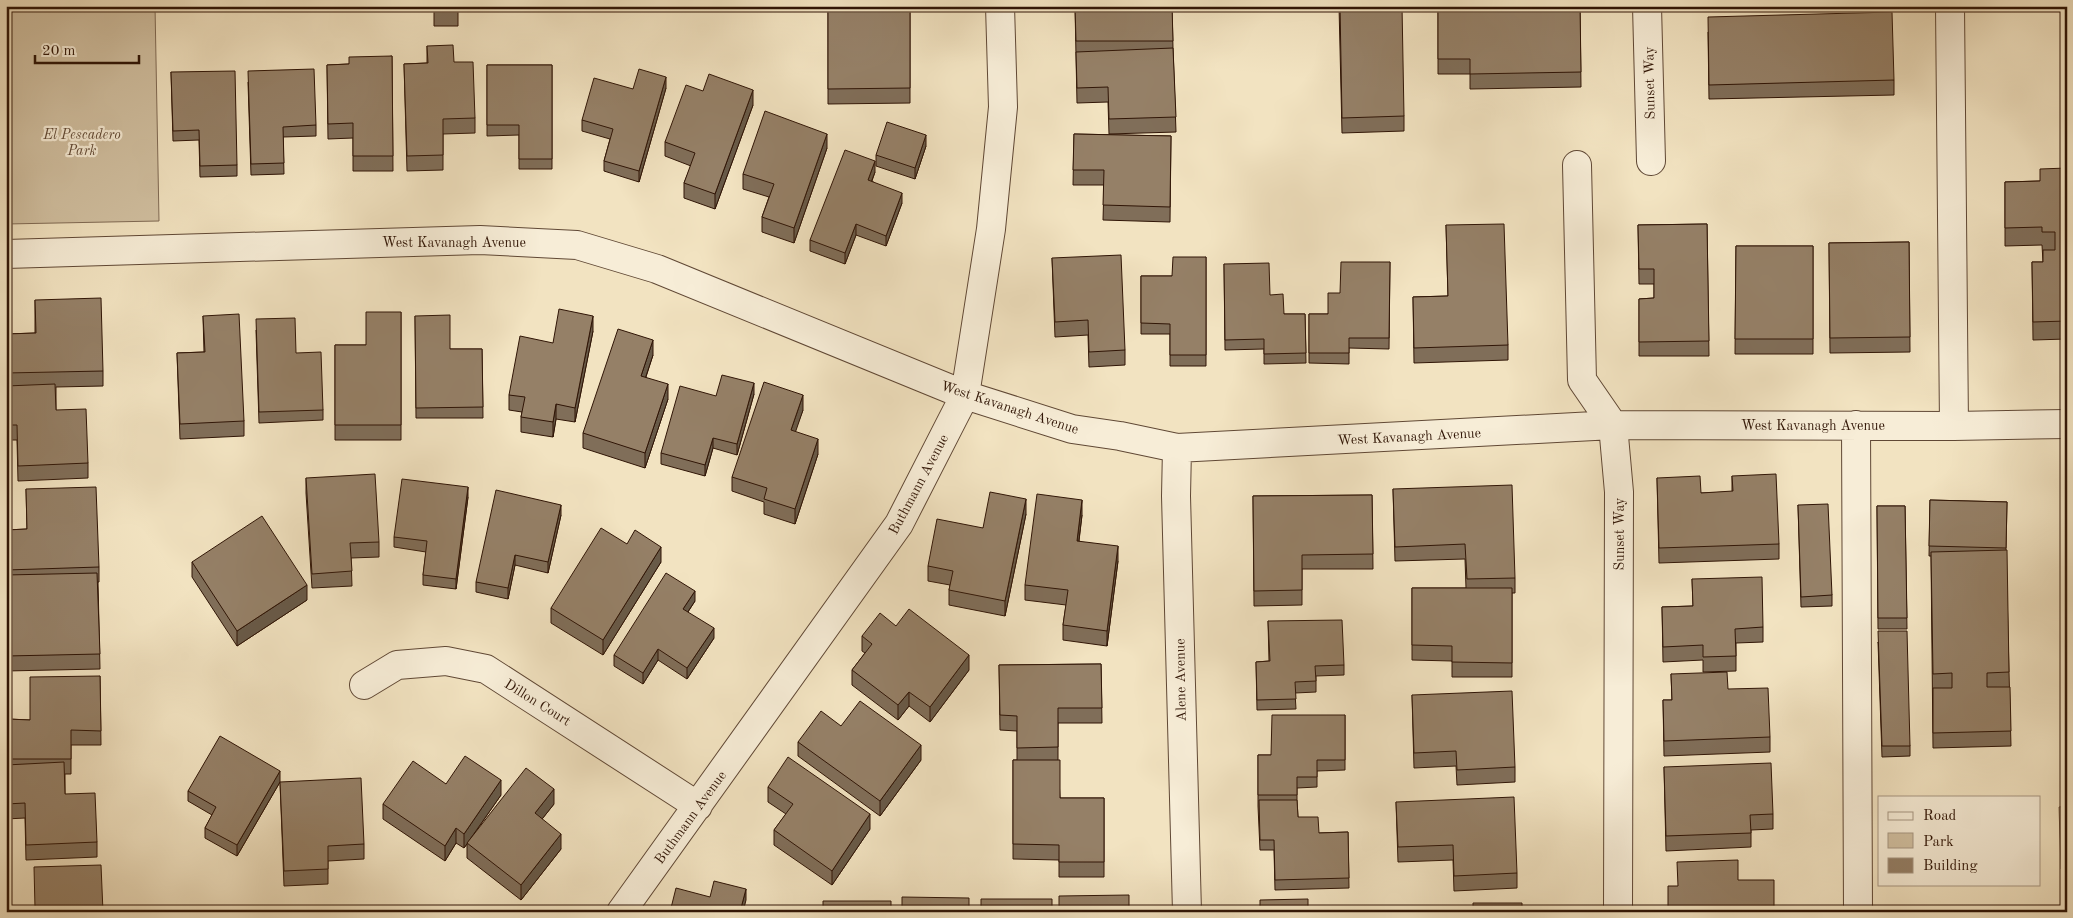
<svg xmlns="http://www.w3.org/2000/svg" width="2073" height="918" font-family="'Old Standard TT',serif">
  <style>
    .green { fill: #d1c0a1; stroke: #806a54 }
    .water { fill: #b09d81; stroke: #7d6750 }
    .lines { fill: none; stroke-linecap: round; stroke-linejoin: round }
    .minor-casing { stroke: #604835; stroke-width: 30 }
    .minor { stroke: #f7edd7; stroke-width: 28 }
    .wall { fill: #806e59; stroke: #301506 }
    .shaded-wall { fill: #685a48; stroke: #301506 }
    .building { fill: #958067; stroke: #301506 }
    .labels { text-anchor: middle; stroke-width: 4.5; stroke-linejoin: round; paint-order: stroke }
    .street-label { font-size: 14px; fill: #301506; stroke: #f7edd7 }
    .park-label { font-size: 14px; font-style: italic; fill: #604834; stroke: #f7edd7 }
  </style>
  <rect width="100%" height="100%" fill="#f2e3c1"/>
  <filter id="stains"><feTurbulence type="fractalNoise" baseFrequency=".004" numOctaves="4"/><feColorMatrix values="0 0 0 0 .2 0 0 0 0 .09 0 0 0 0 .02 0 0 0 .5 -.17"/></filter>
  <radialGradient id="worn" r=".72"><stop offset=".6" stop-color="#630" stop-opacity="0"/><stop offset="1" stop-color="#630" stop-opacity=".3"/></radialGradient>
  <path class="green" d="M6,6H155L159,221L6,224Z"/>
  <path class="water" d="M2067,806V869H2061L2059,807Z"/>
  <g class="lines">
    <defs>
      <path id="minor" d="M1647,6L1651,161
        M1950,6L1954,426
        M1577,165L1582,380L1613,425L1619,492L1618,912
        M6,254L480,240L577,245L657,269L965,395L1072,429L1120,436L1177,448L1613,425L1954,426L2067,424
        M1856,425L1858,912
        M1177,448L1176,496L1187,912
        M364,685L397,665L446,661L486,669L698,806
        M621,912L899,524L965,395L991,229L1003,107L1000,6"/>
    </defs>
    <use href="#minor" class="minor-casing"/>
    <use href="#minor" class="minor"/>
  </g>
  <path class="wall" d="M305,6H368V7L305,10Z
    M434,6H458V26H434Z
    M820,6H910V103L828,104V7H820Z
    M1075,6H1172L1173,48L1176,132L1109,134L1108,102L1077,103L1076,56Z
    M1339,6L1404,116V131L1342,133Z
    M1438,6H1580L1581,87L1470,89V74H1438Z
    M1708,32L1894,80V95L1709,99Z
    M427,46L475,118V133L443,134V170L407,171L404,64L427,63Z
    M392,56L393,171H353V138L328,139L327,65L349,64Z
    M487,65H552V169H519V135L487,136Z
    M171,72L237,165V176L200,177L199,140L173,141Z
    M248,82L316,125V136L283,137L284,174L251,175Z
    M666,88L639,182L604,171V161L610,139L582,131V120L633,89Z
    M703,91L753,105L715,209L684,198V183L691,166L665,156V142Z
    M1074,134L1171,136L1170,222L1103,220L1104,185H1073Z
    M926,146L915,179L876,166V155Z
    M827,148L794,243L762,232V217L769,197L743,189V174Z
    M2067,168V339L2033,340L2032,262H2043L2042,245L2005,246V182L2040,181Z
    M875,172L872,181L902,203L886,246L856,235L845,264L810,251V240Z
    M1707,224L1709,356H1639V299L1654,298V284H1639L1638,225Z
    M1446,225L1508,345V360L1414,363L1413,297L1448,296Z
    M1909,242L1910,352L1830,353L1829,243Z
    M1736,246H1813V354H1735Z
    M1206,257V366H1170V334H1141V276H1172Z
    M1052,258L1125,350V365L1089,367L1088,335L1055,337Z
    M1390,262L1389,349L1349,348V364L1309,363V314H1328L1340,293Z
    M1224,264L1270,295L1284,314H1305L1306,363L1264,364V349L1225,350Z
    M35,300L103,371V386L56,387V410L88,463V478L18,481L17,440H6V334L35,333Z
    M401,312V440H335V345H366Z
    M203,316L244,421V436L180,439L177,353L204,352Z
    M415,316L450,349H482L483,418H416Z
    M256,330L296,353L323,410V420L259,423Z
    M593,331L575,422L556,419L553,437L521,432V417L522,412L509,410V395L553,343Z
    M653,355L646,377L668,399L645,468L583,448V433Z
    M754,394L737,455L713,448L705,476L661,464V453L716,396Z
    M803,410L795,431L818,454L795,524L764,514V502L732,491V477Z
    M1732,476L1779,544V559L1659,563L1657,478L1701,493L1732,492Z
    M306,478L379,542V557L351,558L352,586L312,588L306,493Z
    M26,489L99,567V582H98L100,669L6,671V530L27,529Z
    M1393,489L1515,578V593H1512V677H1452V661L1412,660V588H1466L1465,559L1395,561Z
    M1372,495L1373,569H1302V605L1254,606L1253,496Z
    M468,497L456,589L423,585V575L426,552L394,547V537Z
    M1930,500L2007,502L2006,550L2009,672L2011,746L1933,748L1931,556H1929Z
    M1798,505L1832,595V606L1801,607Z
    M1877,506H1905L1907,629H1878Z
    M1026,514L1005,616L949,605V590L950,585L928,581V566L983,528Z
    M561,515L548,573L515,565L508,599L476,592V582Z
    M1082,515L1079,541L1118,561L1107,646L1063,640V625L1066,605L1025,600V585Z
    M627,544L661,562L603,655L551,623V608Z
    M192,562L307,600L237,646L192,577Z
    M1692,579L1763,627V642L1736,643V671L1703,672V660L1663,662L1662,607L1693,606Z
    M695,601L688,612L714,638L687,679L658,660L643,684L614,666V655Z
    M1268,621L1344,665V675L1316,676V692L1295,693L1296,709L1257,710L1256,662L1269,661Z
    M896,626L969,670L930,722L909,706L898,720L852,685V670L865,653L862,651V636Z
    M1878,642L1910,746V756L1882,757Z
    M1101,664L1102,723H1058V760L1060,798H1104V877H1059V860L1013,859V760H1017V731L1000,730L999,665Z
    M1671,674L1728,689L1770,737V752L1664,756L1663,700H1672Z
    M100,676L101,745H71V774H65V794L97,842V857L26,860L25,818L6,819V765L8,764V719L30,720Z
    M1412,695L1515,767V782L1457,785L1456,766L1414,768Z
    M1345,715V770L1317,771V787L1297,788V800L1298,817L1319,833L1348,832L1349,888L1275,890L1274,850H1260L1258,806V755H1271Z
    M841,726L921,760L880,816L798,756V742Z
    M1664,767L1773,814V829L1751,830V847L1666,851Z
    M280,782L237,856L205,838V828L212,815L188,801V791Z
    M280,782L364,844V859L328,861V884L284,886Z
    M446,784L501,795L469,841L554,804L542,819L561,849L521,900L467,858V844L464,848L456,843L445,861L383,819V804Z
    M768,787L870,829L832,885L774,845V830L786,814L768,802Z
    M1396,802L1517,873V888L1454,891L1453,860L1398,862Z"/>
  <path class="shaded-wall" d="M666,77V88L639,182V171Z
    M753,90V105L715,209V194Z
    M827,134V148L794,243V228Z
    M926,135V146L915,179V168Z
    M875,161V172L868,190V180Z
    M902,193V203L886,246V236Z
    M856,224V235L845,264V253Z
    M593,316V331L575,422V408Z
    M653,340V355L641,391V376Z
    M754,383V394L737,455V444Z
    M668,384V399L645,468V453Z
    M803,395V410L791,445V430Z
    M556,404V419L553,437V422Z
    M713,438V448L705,476V465Z
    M818,439V454L795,524V509Z
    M468,487V497L456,589V579Z
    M1026,499V514L1005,616V601Z
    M1082,500V515L1077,555V541Z
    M561,505V515L548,573V562Z
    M1118,546V561L1107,646V631Z
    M661,547V562L603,655V640Z
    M515,555V565L508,599V588Z
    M307,585V600L237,646V631Z
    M695,591V601L683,619V609Z
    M714,628V638L687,679V668Z
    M658,649V660L643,684V673Z
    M969,655V670L930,722V707Z
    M909,692V706L898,720V705Z
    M921,745V760L880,816V801Z
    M280,771V782L237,856V845Z
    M501,780V795L464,848V834Z
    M554,789V804L535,828V813Z
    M870,814V829L832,885V871Z
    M456,828V843L445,861V846Z
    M561,834V849L521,900V885Z
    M746,889V900L743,912H740Z"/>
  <path class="building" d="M434,6H458V11H434Z
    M828,6H910V88L828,89Z
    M1075,6H1172L1173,41H1076Z
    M1340,6H1402L1404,116L1342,118Z
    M1438,6H1580L1581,72L1470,74V59H1438Z
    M1892,12L1894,80L1709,85L1708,17Z
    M453,45L454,62H473L475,118L443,119V155L407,156L404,64L428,63L427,46Z
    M1173,48L1176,117L1109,119L1108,87L1077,88L1076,52Z
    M392,56L393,156H353V123L328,124L327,65L349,64V57Z
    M487,65H552V159H519V125H487Z
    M314,69L316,125L283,127L284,163L251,164L248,71Z
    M639,69L666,77L639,171L604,161L613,129L582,120L594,78L633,89Z
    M235,71L237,165L200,166L199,130L173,131L171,72Z
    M709,74L753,90L715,194L684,183L695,153L665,142L686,85L703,91Z
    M765,111L827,134L794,228L762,217L774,184L743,174Z
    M887,122L926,135L915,168L876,155Z
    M1074,134L1171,136L1170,207L1103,205L1104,170H1073Z
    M845,150L875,161L868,180L902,193L886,236L856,224L845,253L810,240Z
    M2067,168V321L2033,322L2032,262H2043V250H2055V232H2042V227L2005,228V182L2040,181V169Z
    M1504,224L1508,345L1414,348L1413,297L1448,296L1446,225Z
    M1707,224L1709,341L1639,342V299L1654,298V269H1639L1638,225Z
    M1909,242L1910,337L1830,338L1829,243Z
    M1736,246H1813V339H1735Z
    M1121,255L1125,350L1089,352L1088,320L1055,322L1052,258Z
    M1173,257H1206V355H1170V324L1141,323V276H1172Z
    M1341,262H1390L1389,338H1349V353H1309V314H1328V293H1340Z
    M1269,263L1270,295L1283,294L1284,314H1305L1306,353L1264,354V339L1225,340L1224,264Z
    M101,298L103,371L6,373V334L36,333L35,300Z
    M559,309L593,316L575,408L556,404L553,422L521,417L525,397L509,395L520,336L553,343Z
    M366,312H401V425H335V345H366Z
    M239,314L244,421L180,424L177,353L205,352L203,316Z
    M450,315V349H482L483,407L416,408L415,316Z
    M295,318L296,353L321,352L323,410L259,412L256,319Z
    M618,329L653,340L641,376L668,384L645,453L583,433Z
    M722,375L754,383L737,444L713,438L705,465L661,453L680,386L716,396Z
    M764,382L803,395L791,430L818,439L795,509L764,499L767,488L732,477Z
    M55,384L56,410L86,409L88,463L18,466L17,425H6V386Z
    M375,474L379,542L350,543L352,571L312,574L306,478Z
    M1776,474L1779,544L1659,548L1657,478L1700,476L1701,493L1733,491L1732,476Z
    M402,479L468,487L456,579L423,575L427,541L394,537Z
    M1512,485L1515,578L1467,579L1465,544L1395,547L1393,489Z
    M96,487L99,567L6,570V530L27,529L26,489Z
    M496,490L561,505L548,562L515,555L508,588L476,582Z
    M990,492L1026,499L1005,601L949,590L953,571L928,566L937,519L983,528Z
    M1037,494L1082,500L1077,541L1118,546L1107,631L1063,625L1068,590L1025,585Z
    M1372,495L1373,554L1302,555V590L1254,591L1253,496Z
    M1930,500L2007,502L2006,548L1929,546Z
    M1828,504L1832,595L1801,597L1798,505Z
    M1877,506H1905L1907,618H1878Z
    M262,516L307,585L237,631L192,562Z
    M601,528L627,544L635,530L661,547L603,640L551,608Z
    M2007,550L2009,672L1987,673V687H2010L2011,731L1933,733V688H1952V673L1933,674L1931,552Z
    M97,573L100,654L6,656V575Z
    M666,573L695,591L683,609L714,628L687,668L658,649L643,673L614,655Z
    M1762,577L1763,627L1735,629L1736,656L1703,657V645L1663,647L1662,607L1693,606L1692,579Z
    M1412,588H1512V663L1452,662V646L1412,645Z
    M909,609L969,655L930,707L909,692L898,705L852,670L872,644L862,636L880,613L896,626Z
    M1342,620L1344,665L1315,666L1316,681L1295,682L1296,699L1257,700L1256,662L1270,661L1268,621Z
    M1878,631H1907L1910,746H1882Z
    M1101,664L1102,708H1058V747L1017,748V716L1000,715L999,665Z
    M1727,672L1728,689L1768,688L1770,737L1664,741L1663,700H1672L1671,674Z
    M100,676L101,731L71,730V759H8V719L30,720V677Z
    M1512,691L1515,767L1457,770L1456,751L1414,753L1412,695Z
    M860,701L921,745L880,801L798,742L821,711L841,726Z
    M1272,715H1345V760H1317V777H1297V795H1258V755H1271Z
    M220,736L280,771L237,845L205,828L216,807L188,791Z
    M465,756L501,780L464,834L456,828L445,846L383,804L413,761L446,784Z
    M788,757L870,814L832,871L774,830L793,804L768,787Z
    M1013,760H1060V798H1104V862H1059V845L1013,844Z
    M64,762L65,794L95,793L97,842L26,845L25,803L6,804V765Z
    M1771,763L1773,814L1750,815L1751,833L1666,836L1664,767Z
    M526,768L554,789L535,813L561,834L521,885L467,843Z
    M361,778L364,844L328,846V869L284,871L280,782Z
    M1514,797L1517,873L1454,876L1453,845L1398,847L1396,802Z
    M1259,800H1297L1298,817H1318L1319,833L1348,832L1349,878L1275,880L1274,840H1260Z
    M1738,860V880H1774V912H1668V886H1678L1677,862Z
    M101,865L103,912H13V909L35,908L34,867Z
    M714,881L746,889L740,912H670L676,888L710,897Z
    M1129,895V912H1059V896Z
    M902,897L969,898V912H902Z
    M981,899H1052V912H981Z
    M1308,899V912H1260V900Z
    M823,901H891V912H823Z
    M1473,903H1522V912H1473Z
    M2067,910V912H1981V911Z"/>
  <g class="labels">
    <g class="street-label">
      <text transform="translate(1649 83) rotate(-91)" y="5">Sunset Way</text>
      <text x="454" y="247">West Kavanagh Avenue</text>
      <text transform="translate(1010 407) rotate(18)" y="5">West Kavanagh Avenue</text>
      <text x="1813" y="430">West Kavanagh Avenue</text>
      <text transform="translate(1409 436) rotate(-3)" y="5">West Kavanagh Avenue</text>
      <text transform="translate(918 484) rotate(-62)" y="5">Buthmann Avenue</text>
      <text transform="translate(1619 534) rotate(-90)" y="5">Sunset Way</text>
      <text transform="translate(1180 680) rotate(-91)" y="5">Alene Avenue</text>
      <text transform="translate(538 702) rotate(32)" y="5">Dillon Court</text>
      <text transform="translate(690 817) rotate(-54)" y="5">Buthmann Avenue</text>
    </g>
    <g class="park-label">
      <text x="82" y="139">El Pescadero<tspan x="82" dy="16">Park</tspan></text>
    </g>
  </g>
  <rect width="2073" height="918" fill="none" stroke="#f2e3c1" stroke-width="25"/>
  <rect x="8" y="8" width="2058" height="903" fill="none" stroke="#301506" stroke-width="2.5"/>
  <rect x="12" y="12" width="2048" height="893" fill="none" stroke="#301506"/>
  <rect x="1878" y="796" width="162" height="90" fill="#f7edd7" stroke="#a79783"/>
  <rect x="1888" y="812" width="25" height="8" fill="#f7edd7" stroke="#a79783"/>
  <text x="1923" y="820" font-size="15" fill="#301506">Road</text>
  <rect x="1888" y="833" width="25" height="15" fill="#d1c0a1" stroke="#a79783"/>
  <text x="1923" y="846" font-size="15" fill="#301506">Park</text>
  <rect x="1888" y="858" width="25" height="15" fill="#958067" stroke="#a79783"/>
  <text x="1923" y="870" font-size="15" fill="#301506">Building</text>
  <path d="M35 55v8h104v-8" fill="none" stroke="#301506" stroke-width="2.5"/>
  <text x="42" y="55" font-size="15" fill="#301506" stroke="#f7edd7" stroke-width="4" paint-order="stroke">20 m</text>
  <rect width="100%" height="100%" filter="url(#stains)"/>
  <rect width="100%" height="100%" fill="url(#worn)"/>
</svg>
